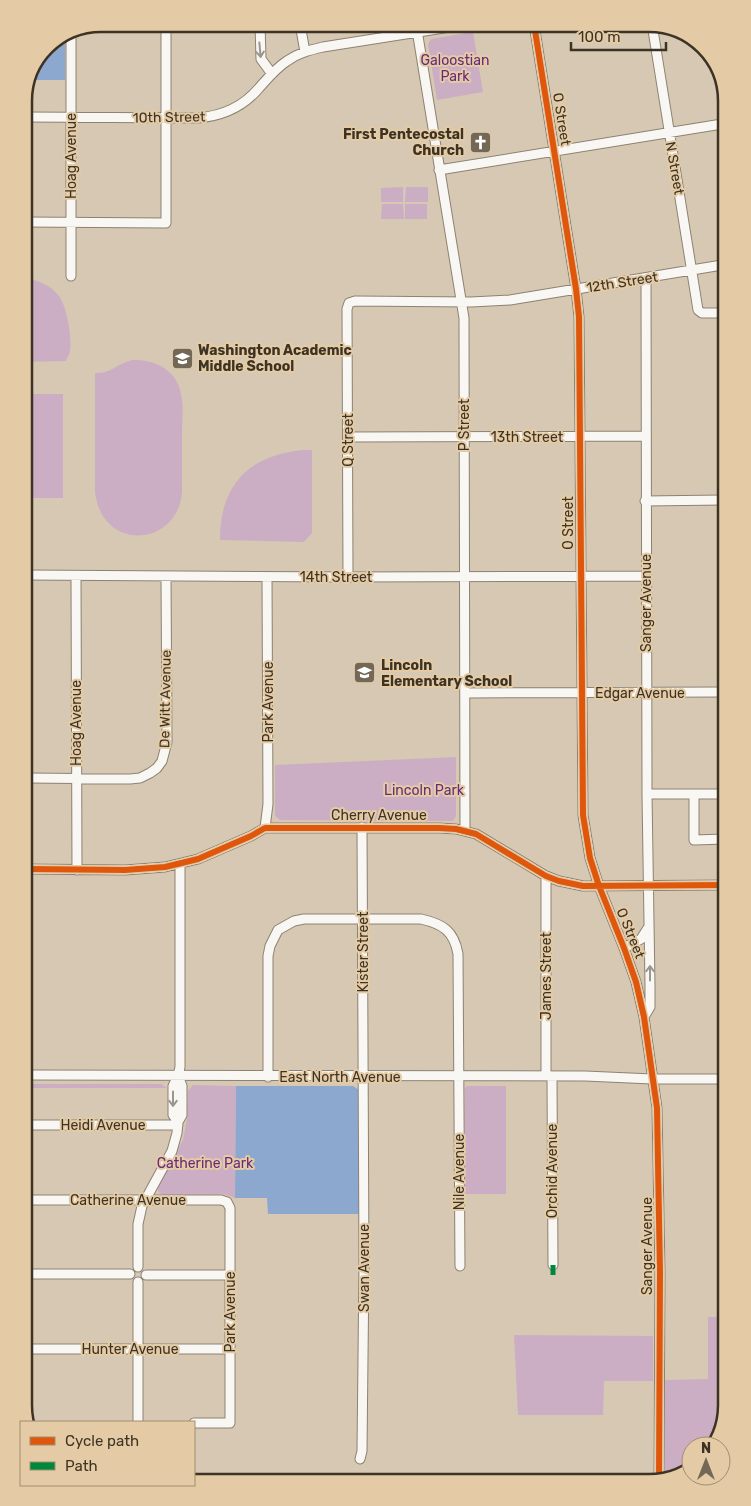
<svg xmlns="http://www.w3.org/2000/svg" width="751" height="1506" font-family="Rubik,sans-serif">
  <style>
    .green { fill: #ccaec4 }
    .water { fill: #8da8cf }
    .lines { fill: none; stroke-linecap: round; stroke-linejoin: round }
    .minor-casing { stroke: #8c8272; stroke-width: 11 }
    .minor { stroke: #f9f7f4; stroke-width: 9 }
    .quiet { stroke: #00873e; stroke-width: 5; stroke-dasharray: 10 5; stroke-linecap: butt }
    .cycleway-casing { stroke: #e4cba5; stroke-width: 9 }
    .cycleway { stroke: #df570d; stroke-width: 6 }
    .oneway { stroke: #9b958c }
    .labels { text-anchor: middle; stroke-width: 4; stroke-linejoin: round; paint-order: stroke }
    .park-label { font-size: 14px; fill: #672a79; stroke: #e4cba5 }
    .street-label { font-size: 14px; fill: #3d3324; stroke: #e4cba5 }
    .poi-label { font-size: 14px; font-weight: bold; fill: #3d3324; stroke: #e4cba5; text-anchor: start }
    .rim { fill: none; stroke: #3d3324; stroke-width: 2.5 }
  </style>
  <rect width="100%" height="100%" fill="#d6c8b3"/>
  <path class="green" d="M473,32L483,92L437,100L428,44L431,39Z
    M403,187V202H381V188Z
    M406,187H428V202H405Z
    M382,204H403L404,219H381Z
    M405,204H427V219H405Z
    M25,278C37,280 51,285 59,296C67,307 72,337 70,350C70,354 67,358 66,361L25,362Z
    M132,360C155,359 177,370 181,394C184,406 182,421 182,433C182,452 182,472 182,491C179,547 102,553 95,492V373C111,374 116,364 132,360Z
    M25,394H63V498H26Z
    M302,450H312V533L304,542L220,540C220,485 248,456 302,450Z
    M456,757V816L453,821L280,820L275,816V765Z
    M28,1084H161L167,1088H28Z
    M193,1085L236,1086L235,1198L224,1194L164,1195L161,1194L158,1191V1185L183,1140L187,1119L188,1091Z
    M467,1086H506V1194H464L465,1088Z
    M708,1317H727V1405L715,1446H691V1467L679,1476L665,1477L664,1380L708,1379Z
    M514,1335L653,1336V1381H604L603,1415H518Z"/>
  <path class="water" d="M65,39V80H31L47,46Z
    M236,1086H353L359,1090V1214H268L267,1198H235Z"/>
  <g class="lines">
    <defs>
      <path id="minor" d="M260,24L261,59L272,74
        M300,24L305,52
        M416,24L464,318L465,831
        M534,24L576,289L579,317L583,815L590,858L599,886L624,948L636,982L644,1017L657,1108L660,1272L659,1477
        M652,24L698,310L702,313H723
        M24,117L198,118C222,116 244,106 259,88C268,78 276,68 287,61C298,53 310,50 323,47L469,24
        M439,170L722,124
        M24,222L166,223V24
        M71,276V36
        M348,437L645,436
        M645,501L723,500
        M26,575L348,577L646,576
        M76,576L77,870
        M348,577L347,309L349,303L355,301L471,302L510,300L722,265
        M465,693L724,692
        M27,778L130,779L140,778L150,773L157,768L162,761L167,742L166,576
        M647,794H725
        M694,794V840L725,839
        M265,828L268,804L267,577
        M27,869L125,870L165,867L198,859L251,836L265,828H439L456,829L476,834L546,876L559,881L583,886L725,885
        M546,876V1076
        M624,948L641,939L648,928
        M644,1017L650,1007V986L647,794L646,278
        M28,1075L585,1076L652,1079H726
        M552,1076L553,1265
        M268,1077V956L270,946L278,930L294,921L304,919H421C443,924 454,931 458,954L460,1266
        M178,1122L173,1115V1086L178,1076L180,1067V864
        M28,1125H178
        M29,1200H221L227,1202L230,1208V1423H194
        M138,1267V1224L142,1206L172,1151L177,1133L178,1122L182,1115V1086L178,1076
        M29,1274H130
        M146,1275H230
        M29,1349H230
        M138,1422V1282
        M360,1459L362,1451L364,1264L362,827"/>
    </defs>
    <use href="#minor" class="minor-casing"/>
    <use href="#minor" class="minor"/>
    <path class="quiet" d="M553,1265V1275"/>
    <defs>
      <path id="cycleway" d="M534,24L576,289L579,317L583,815L590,858L599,886L624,948L636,982L644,1017L657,1108L660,1272L659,1477
        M27,869L125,870L165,867L198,859L251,836L265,828H439L456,829L476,834L546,876L559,881L583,886L725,885"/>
    </defs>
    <use href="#cycleway" class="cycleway-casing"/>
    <use href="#cycleway" class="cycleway"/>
  </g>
  <defs><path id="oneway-shaft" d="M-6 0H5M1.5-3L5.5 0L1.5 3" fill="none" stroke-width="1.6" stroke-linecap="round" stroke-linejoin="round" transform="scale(1.25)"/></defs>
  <g class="oneway">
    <use href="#oneway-shaft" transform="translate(260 50) rotate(85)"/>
    <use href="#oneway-shaft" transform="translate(650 973) rotate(-90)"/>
    <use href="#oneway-shaft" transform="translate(173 1099) rotate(90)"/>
  </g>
  <defs>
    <symbol id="church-square" viewBox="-11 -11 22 22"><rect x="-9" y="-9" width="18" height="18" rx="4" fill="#736756" stroke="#e4cba5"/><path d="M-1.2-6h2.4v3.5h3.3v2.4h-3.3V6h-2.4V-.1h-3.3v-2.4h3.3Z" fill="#fff"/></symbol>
    <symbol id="school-square" viewBox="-11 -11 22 22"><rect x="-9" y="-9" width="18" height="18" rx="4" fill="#736756" stroke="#e4cba5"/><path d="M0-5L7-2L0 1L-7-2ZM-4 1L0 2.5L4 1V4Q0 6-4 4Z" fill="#fff"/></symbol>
  </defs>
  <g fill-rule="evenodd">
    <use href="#church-square" x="468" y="130" width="25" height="25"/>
    <use href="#school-square" x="170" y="346" width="25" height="25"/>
    <use href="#school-square" x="352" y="660" width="25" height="25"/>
  </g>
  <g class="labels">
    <g class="park-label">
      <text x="455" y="65">Galoostian<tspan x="455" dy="16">Park</tspan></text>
      <text x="424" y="795">Lincoln Park</text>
      <text x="205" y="1168">Catherine Park</text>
    </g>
    <g class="street-label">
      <text transform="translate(169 117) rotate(-1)" y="5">10th Street</text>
      <text transform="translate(562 119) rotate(81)" y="5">O Street</text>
      <text transform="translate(71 156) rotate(-90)" y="5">Hoag Avenue</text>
      <text transform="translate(675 168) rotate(80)" y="5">N Street</text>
      <text transform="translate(622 282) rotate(-9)" y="5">12th Street</text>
      <text transform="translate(464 425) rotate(-90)" y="5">P Street</text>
      <text x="527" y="442">13th Street</text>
      <text transform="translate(348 440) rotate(-90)" y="5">Q Street</text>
      <text transform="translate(568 523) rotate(-90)" y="5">O Street</text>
      <text x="336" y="582">14th Street</text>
      <text transform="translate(646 603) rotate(-90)" y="5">Sanger Avenue</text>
      <text x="640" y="698">Edgar Avenue</text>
      <text transform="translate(165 699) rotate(-89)" y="5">De Witt Avenue</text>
      <text transform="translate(268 702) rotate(-90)" y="5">Park Avenue</text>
      <text transform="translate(76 723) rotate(-90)" y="5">Hoag Avenue</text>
      <text x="379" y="820">Cherry Avenue</text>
      <text transform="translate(631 933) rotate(68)" y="5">O Street</text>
      <text transform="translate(363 952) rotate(-90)" y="5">Kister Street</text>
      <text transform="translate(546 976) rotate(-90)" y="5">James Street</text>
      <text x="340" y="1082">East North Avenue</text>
      <text x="103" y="1130">Heidi Avenue</text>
      <text transform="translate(552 1171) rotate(-90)" y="5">Orchid Avenue</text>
      <text transform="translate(459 1172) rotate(-90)" y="5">Nile Avenue</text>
      <text x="128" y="1205">Catherine Avenue</text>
      <text transform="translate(647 1246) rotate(-90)" y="5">Sanger Avenue</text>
      <text transform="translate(364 1268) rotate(-90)" y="5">Swan Avenue</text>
      <text transform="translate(230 1312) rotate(-90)" y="5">Park Avenue</text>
      <text x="130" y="1354">Hunter Avenue</text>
    </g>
    <g class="poi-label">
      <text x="464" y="139" text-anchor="end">First Pentecostal<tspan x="464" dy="16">Church</tspan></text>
      <text x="198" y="355">Washington Academic<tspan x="198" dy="16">Middle School</tspan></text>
      <text x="381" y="670">Lincoln<tspan x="381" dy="16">Elementary School</tspan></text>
    </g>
  </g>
  <path d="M0 0H751V1506H0ZM101 32H649A69 69 0 0 1 718 101V1405A69 69 0 0 1 649 1474H101A69 69 0 0 1 32 1405V101A69 69 0 0 1 101 32Z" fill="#e4cba5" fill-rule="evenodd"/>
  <path class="rim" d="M101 32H649A69 69 0 0 1 718 101V1405A69 69 0 0 1 649 1474H101A69 69 0 0 1 32 1405V101A69 69 0 0 1 101 32Z"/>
  <rect x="20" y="1421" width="175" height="65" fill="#e4cba5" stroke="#a18e71"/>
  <rect x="30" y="1437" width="25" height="8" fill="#df570d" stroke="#a18e71"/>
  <text x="65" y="1446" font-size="15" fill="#3d3324">Cycle path</text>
  <rect x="30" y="1462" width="25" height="8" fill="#00873e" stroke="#a18e71"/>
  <text x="65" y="1471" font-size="15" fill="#3d3324">Path</text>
  <g transform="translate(706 1461)"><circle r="24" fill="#e4cba5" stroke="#a18e71"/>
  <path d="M0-4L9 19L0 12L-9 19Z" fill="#736756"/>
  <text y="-8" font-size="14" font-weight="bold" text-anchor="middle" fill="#3d3324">N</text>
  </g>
  <path d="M571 42v8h95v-8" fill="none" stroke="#3d3324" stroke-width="2.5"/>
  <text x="578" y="42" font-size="15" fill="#3d3324" stroke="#e4cba5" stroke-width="4" paint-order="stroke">100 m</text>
</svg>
